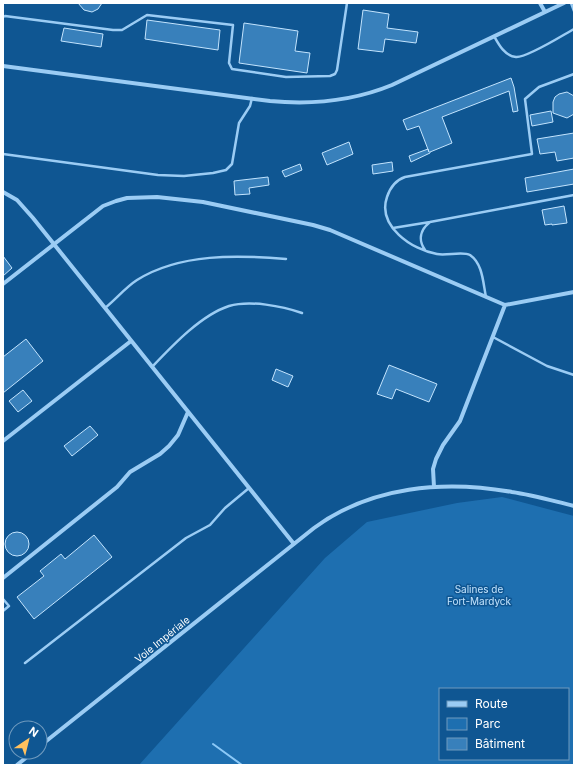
<svg xmlns="http://www.w3.org/2000/svg" width="577" height="768" font-family="Inter,sans-serif">
  <style>
    .green { fill: #1e6fb0; fill-rule: evenodd }
    .lines { fill: none; stroke-linecap: round; stroke-linejoin: round }
    .stream { stroke: #8cc9f7; stroke-width: 2 }
    .building { fill: #3880bb; stroke: #c3e4fe }
    .service { stroke: #9bccf4; stroke-width: 2.5 }
    .minor { stroke: #9bccf4; stroke-width: 4 }
    .labels { text-anchor: middle; stroke-width: 3; stroke-linejoin: round; paint-order: stroke }
    .park-label { font-size: 10px; fill: #c3e4fe; stroke: #0f5692 }
    .street-label { font-size: 10px; fill: #fff; stroke: #0f5692 }
  </style>
  <rect width="100%" height="100%" fill="#0f5692"/>
  <path class="green" d="M502,497L574,516V765H139L325,558L367,522L457,503ZM440,689H568V759H440Z"/>
  <g class="lines">
    <path class="stream" d="M213,744L242,765"/>
  </g>
  <path class="building" d="M78,3H102L98,9L92,12L84,10Z
    M363,10L389,14L387,28L418,32L416,43L385,39L383,52L358,49Z
    M147,20L220,30L218,50L145,39Z
    M244,23L298,31L295,51L310,53L307,73L239,63Z
    M64,28L103,34L101,47L61,41Z
    M511,78L514,87L518,111L513,112L509,91L442,117L452,143L430,152V153L411,162L409,156L428,149L429,152L419,126L407,130L403,120Z
    M567,92L574,96V114L567,118L553,113V102L555,97L559,94Z
    M551,111L553,122L532,126L530,115Z
    M574,133V158L557,161L555,152L540,154L537,139Z
    M349,142L353,154L327,165L322,153Z
    M392,162L393,171L373,174L372,165Z
    M300,164L302,170L285,177L282,171Z
    M574,169V184L527,192L525,178Z
    M268,177L269,185L249,188L250,194L235,195L234,181Z
    M564,206L567,223L552,225V224L545,225L542,210Z
    M3,256L12,268L3,276Z
    M26,339L43,361L3,393V357Z
    M389,365L437,384L429,402L396,389L392,399L377,394Z
    M276,369L293,376L288,387L272,380Z
    M23,390L32,401L18,412L9,401Z
    M90,426L98,435L72,456L64,446Z
    M5 544a12 12 0 1 1 24 0a12 12 0 1 1-24 0Z
    M94,535L112,557L34,619L17,597L44,576L40,571L61,554L65,559Z"/>
  <g class="lines">
    <path class="service" d="M571,3L574,11
      M3,17L5,16L113,30H122L147,15L233,25L229,63L232,69L286,77L330,76L335,74L337,70L347,3
      M494,36C499,45 505,56 516,57C527,58 563,35 574,29
      M3,154L158,175L184,176L213,173L226,170L232,164L239,123L250,106L252,98
      M393,228L430,222
      M425,250C418,240 420,230 430,222L574,195
      M486,297C483,283 483,264 470,255C463,251 446,256 437,254C412,250 377,226 387,197C390,188 396,180 405,177L532,154L525,99L539,87L574,74
      M105,308C116,299 126,287 137,280C180,253 238,255 286,259
      M493,337L547,366L574,375
      M152,367C172,346 201,315 229,306C250,300 282,306 302,313
      M3,599L9,606L3,611
      M25,663L186,538L210,525L225,508L249,488"/>
    <path class="minor" d="M540,3L545,12
      M3,66L270,101C312,105 353,101 392,85L564,3
      M3,192L17,200L33,218L294,544
      M3,284L103,206L116,201L127,198L157,197L203,202L313,225L330,230L505,305L460,421L443,445L436,459L433,469L434,487
      M505,305L574,292
      M3,441L131,341
      M3,578L117,487L130,472L160,454L169,446L178,435L188,412
      M40,746L314,528C371,486 444,480 512,492C533,495 553,501 574,506
      M17,765L33,752"/>
  </g>
  <g class="labels">
    <g class="park-label">
      <text x="479" y="593">Salines de<tspan x="479" dy="12">Fort-Mardyck</tspan></text>
    </g>
    <g class="street-label">
      <text transform="translate(162 639) rotate(-39)" y="4">Voie Impériale</text>
    </g>
  </g>
  <rect width="577" height="768" fill="none" stroke="#ffffff" stroke-width="8"/>
  <rect x="439" y="688" width="130" height="72" fill="#0f5692" stroke="#6f9abe"/>
  <rect x="447" y="701" width="20" height="6" fill="#9bccf4" stroke="#6f9abe"/>
  <text x="475" y="708" font-size="12" fill="#ffffff">Route</text>
  <rect x="447" y="718" width="20" height="12" fill="#1e6fb0" stroke="#6f9abe"/>
  <text x="475" y="728" font-size="12" fill="#ffffff">Parc</text>
  <rect x="447" y="738" width="20" height="12" fill="#3880bb" stroke="#6f9abe"/>
  <text x="475" y="748" font-size="12" fill="#ffffff">Bâtiment</text>
  <g transform="translate(28 740) rotate(35)"><circle r="19" fill="#0f5692" stroke="#6f9abe"/>
  <path d="M0-3L7 15L0 10L-7 15Z" fill="#ffc05e"/>
  <text y="-6" font-size="11" font-weight="bold" text-anchor="middle" fill="#ffffff">N</text>
  </g>
</svg>
